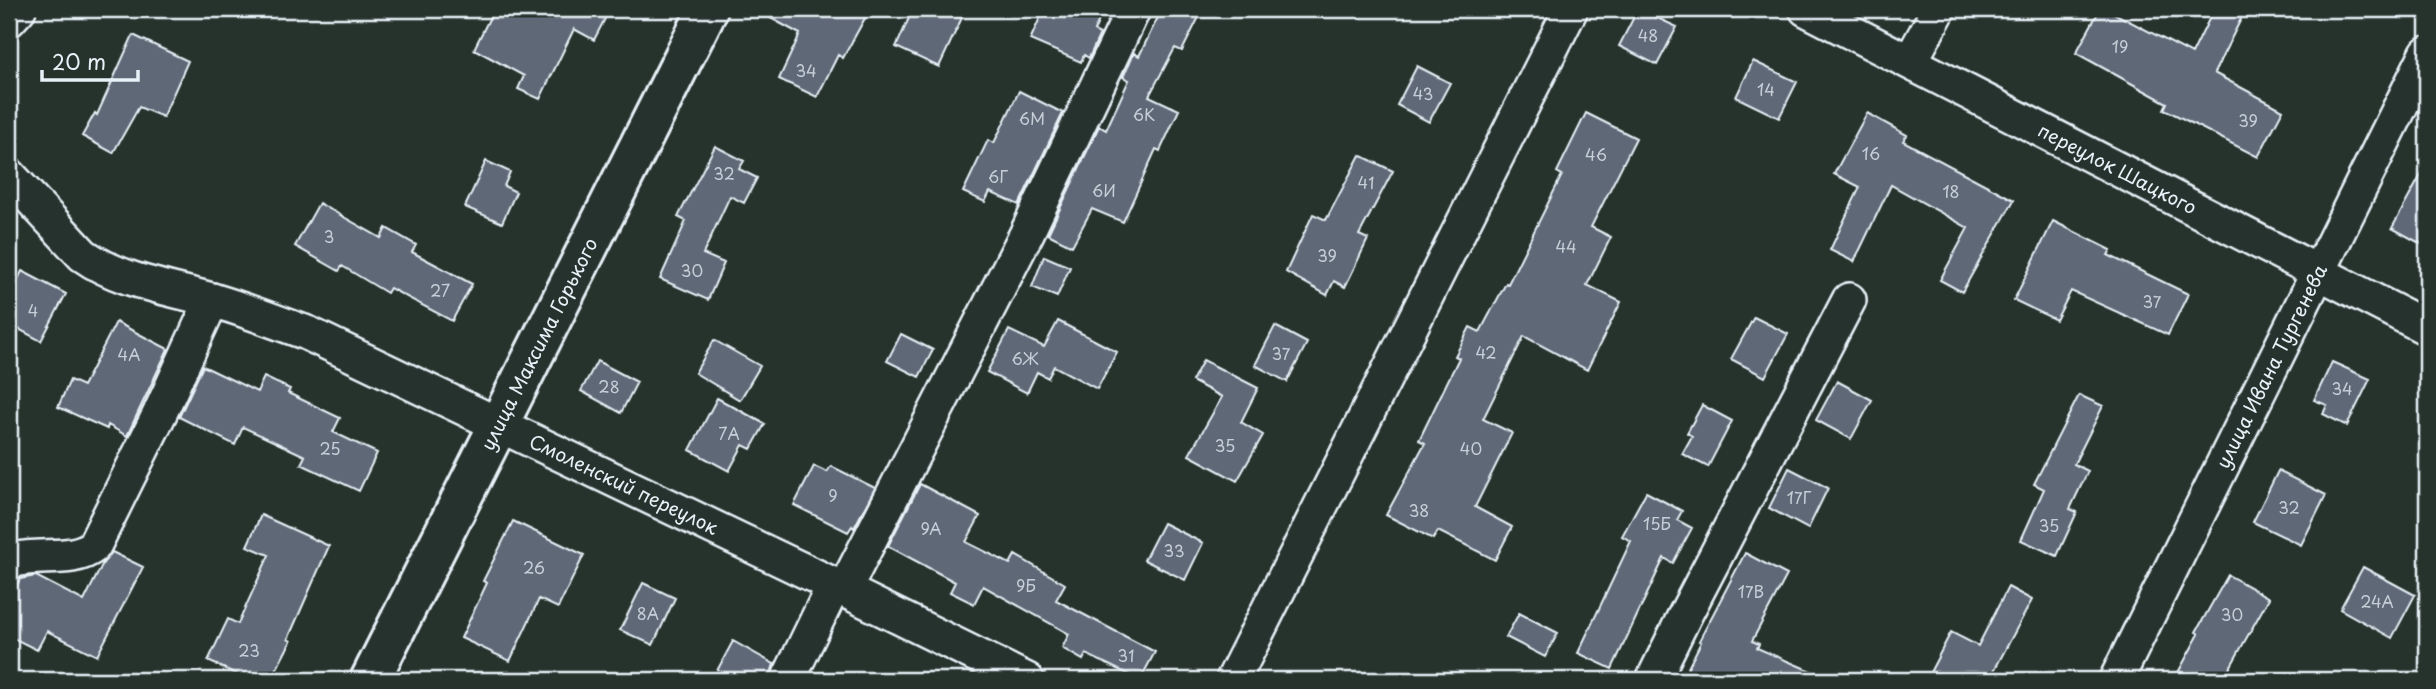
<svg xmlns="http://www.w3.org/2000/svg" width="2436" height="689" font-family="'Playpen Sans',sans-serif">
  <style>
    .building { fill: #5f6876; stroke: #e8f1f8; stroke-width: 2 }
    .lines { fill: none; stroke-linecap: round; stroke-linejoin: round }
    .minor-casing { stroke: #e8f1f8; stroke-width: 38 }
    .major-casing { stroke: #e8f1f8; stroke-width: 44 }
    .minor { stroke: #26332d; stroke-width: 33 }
    .major { stroke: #26332d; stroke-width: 38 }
    .labels { text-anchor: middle; stroke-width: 7; stroke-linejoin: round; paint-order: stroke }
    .number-label { font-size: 16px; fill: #c6cfd8 }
    .street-label { font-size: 19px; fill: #e8f1f8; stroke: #26332d }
  </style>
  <rect width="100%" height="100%" fill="#26332d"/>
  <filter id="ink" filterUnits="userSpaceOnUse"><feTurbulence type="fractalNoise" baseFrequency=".0143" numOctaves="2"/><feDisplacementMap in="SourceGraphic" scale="14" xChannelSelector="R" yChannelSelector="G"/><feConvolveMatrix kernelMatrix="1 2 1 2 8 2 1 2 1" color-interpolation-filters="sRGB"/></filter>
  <g filter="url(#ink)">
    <path class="building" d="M494,9H610L594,40L574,29L540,99L518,89L524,76L474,49Z
      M754,9H870L843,58L838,55L817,97L779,79L800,34Z
      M913,9H966L939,67L896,47Z
      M1044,9H1104L1094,31L1100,34L1089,58L1084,55L1081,62L1030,40Z
      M1162,9H1183L1199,17L1182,51L1175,48L1149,96L1179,110L1160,151L1156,149L1123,222L1092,209L1072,246L1048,234L1099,126L1106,130L1129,80L1123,77L1134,53L1139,56Z
      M1638,9L1677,27L1657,65L1619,46Z
      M2100,9H2106L2192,54L2214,9H2246L2214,73L2283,110L2258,157L2164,109L2167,103L2076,53Z
      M133,35L188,61L163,117L139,107L113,153L82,136L95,113L97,115Z
      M1753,61L1797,82L1779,118L1736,97Z
      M1417,66L1450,83L1429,122L1397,105Z
      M1019,91L1063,113L1019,205L990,192L985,202L963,192L988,140L994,143Z
      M1586,113L1636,138L1591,227L1611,237L1587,285L1621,302L1587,370L1524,336L1483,419L1512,433L1475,507L1512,527L1495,560L1438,531L1433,539L1386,515L1425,443L1419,440L1459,358L1455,356L1470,327L1480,332L1506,283L1508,284L1562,175L1557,172Z
      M1867,113L1907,135L1903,141L2014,200L1962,292L1940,280L1968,228L1891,185L1854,262L1830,250L1860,187L1834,174Z
      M715,146L744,161L739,169L757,178L744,203L730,196L703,254L724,263L708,300L660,279L686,221L678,217Z
      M1360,155L1393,171L1359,235L1368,239L1345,287L1334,281L1327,295L1286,272L1313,214L1326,220Z
      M486,161L510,172L504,186L516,192L502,223L465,207Z
      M2427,164V247L2392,228Z
      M319,203L381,238L386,228L416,245L412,252L472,284L452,321L390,288L387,293L342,266L339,271L295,246Z
      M2053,221L2111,250L2108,255L2188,294L2168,335L2071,291L2056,320L2014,300Z
      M1044,256L1070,267L1057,297L1032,287Z
      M22,271L66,294L41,341L9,324V297Z
      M1754,317L1788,334L1765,377L1731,359Z
      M1058,321L1117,352L1097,389L1054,366L1048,378L1037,372L1027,393L987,372L1009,330L1044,347Z
      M116,322L168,349L127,436L108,425L107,429L58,407L70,380L83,386Z
      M1275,326L1307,343L1287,382L1255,365Z
      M901,334L933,350L919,377L887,361Z
      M714,340L760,366L740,400L695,373Z
      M1203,360L1258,388L1241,422L1263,435L1237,481L1189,455L1222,397L1192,381Z
      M597,361L637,382L621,413L581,391Z
      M2332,362L2370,379L2347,426L2323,414L2327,405L2314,400Z
      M203,366L257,392L264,377L290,389L288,393L340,418L333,432L377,453L359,491L301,464L305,456L243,427L235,445L179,417Z
      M1837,381L1872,400L1851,439L1816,420Z
      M2079,395L2103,406L2074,464L2088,471L2070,509L2077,512L2057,556L2021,540L2044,489L2034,484Z
      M717,398L765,424L751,449L743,445L729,471L690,450Z
      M1702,405L1732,421L1708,467L1682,454L1692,436L1687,433Z
      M814,466L827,472L831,466L875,488L854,528L852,526L848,532L794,505Z
      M1789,468L1828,488L1808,529L1769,508Z
      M2278,471L2326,495L2301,545L2253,522Z
      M920,484L980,516L966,542L1010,564L1015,555L1065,584L1056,600L1155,652L1140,680L1086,654L1083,660L1062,648L1069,634L983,586L974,604L950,592L955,582L888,546Z
      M1646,492L1682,511L1677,520L1692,528L1673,563L1664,558L1612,669L1578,653L1631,541L1622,536Z
      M261,515L329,546L288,639L291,641L271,680H249L208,661L228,619L238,624L269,555L247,546Z
      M513,521L584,555L558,608L539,599L510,661L461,638L487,583L483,581Z
      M1163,523L1203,543L1185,580L1144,560Z
      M112,552L143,567L97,656L47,631L37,650L9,636V600L20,579L36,576L84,601L103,563Z
      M1745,553L1787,575L1752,641L1759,644L1757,648L1832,680H1682L1701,642L1699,641Z
      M2363,567L2415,595L2392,638L2340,609Z
      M2228,575L2269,598L2223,680H2174L2199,634L2196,632Z
      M643,583L675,598L653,645L620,630Z
      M2008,587L2032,600L1989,680H1926L1951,632L1978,646Z
      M1519,613L1558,633L1545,657L1506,637Z
      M733,641L774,664L769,680H712Z"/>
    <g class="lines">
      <defs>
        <g id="minor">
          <path id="s1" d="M1806,9L2427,328"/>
          <path d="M9,20L19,9"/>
          <path d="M1910,62L1939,9"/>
          <path id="s2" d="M9,175L83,255C121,282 171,288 215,301C246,310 276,322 307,333L834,585L1027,680"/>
          <path d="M9,562C36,551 71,564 94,546L160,413L212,300"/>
          <path d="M844,590L1027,233L1133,10"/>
          <path d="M788,680L834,585"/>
          <path d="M1233,680L1571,9"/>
          <path d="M1653,680L1684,617L1849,300"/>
          <path id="s3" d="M2116,680L2427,53"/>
        </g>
        <g id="major">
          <path id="s4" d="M370,680L708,9"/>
        </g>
      </defs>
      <use href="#minor" class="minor-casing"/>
      <use href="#major" class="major-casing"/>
      <use href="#minor" class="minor"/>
      <use href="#major" class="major"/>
    </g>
  </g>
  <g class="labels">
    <g class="number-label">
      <text x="1648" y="42">48</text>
      <text x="2120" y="53">19</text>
      <text x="806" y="77">34</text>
      <text x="1766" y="96">14</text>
      <text x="1423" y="100">43</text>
      <text x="1144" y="121">6К</text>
      <text x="1032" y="125">6М</text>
      <text x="2248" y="127">39</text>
      <text x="1871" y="160">16</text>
      <text x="1596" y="161">46</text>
      <text x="724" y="180">32</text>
      <text x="998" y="183">6Г</text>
      <text x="1366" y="189">41</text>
      <text x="1104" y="197">6И</text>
      <text x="1951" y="198">18</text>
      <text x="329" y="243">3</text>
      <text x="1566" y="253">44</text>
      <text x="1327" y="262">39</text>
      <text x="692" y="277">30</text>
      <text x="440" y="297">27</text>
      <text x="2152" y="308">37</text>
      <text x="33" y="317">4</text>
      <text x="1486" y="359">42</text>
      <text x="1281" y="360">37</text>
      <text x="129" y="361">4А</text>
      <text x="1025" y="365">6Ж</text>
      <text x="609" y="393">28</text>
      <text x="2342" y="395">34</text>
      <text x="729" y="440">7А</text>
      <text x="1225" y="452">35</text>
      <text x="330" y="455">25</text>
      <text x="1471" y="455">40</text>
      <text x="833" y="502">9</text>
      <text x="1799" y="504">17Г</text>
      <text x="2289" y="514">32</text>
      <text x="1419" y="517">38</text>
      <text x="1657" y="530">15Б</text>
      <text x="2049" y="532">35</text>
      <text x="931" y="535">9А</text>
      <text x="1174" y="557">33</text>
      <text x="534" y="574">26</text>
      <text x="1026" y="592">9Б</text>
      <text x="1751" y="598">17В</text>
      <text x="2377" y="608">24А</text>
      <text x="648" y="620">8А</text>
      <text x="2232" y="621">30</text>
      <text x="249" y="657">23</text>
      <text x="1126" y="662">31</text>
    </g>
    <g class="street-label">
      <text dy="7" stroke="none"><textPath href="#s1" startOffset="350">переулок Шацкого</textPath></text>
      <text dy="7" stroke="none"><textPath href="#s4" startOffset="376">улица Максима Горького</textPath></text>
      <text dy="7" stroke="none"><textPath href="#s3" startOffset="350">улица Ивана Тургенева</textPath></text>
      <text dy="7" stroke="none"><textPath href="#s2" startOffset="698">Смоленский переулок</textPath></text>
    </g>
  </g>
  <rect width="2436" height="689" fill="none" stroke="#26332d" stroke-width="35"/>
  <rect x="18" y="18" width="2401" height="654" fill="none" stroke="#e8f1f8" stroke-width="2.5" filter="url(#ink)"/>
  <path d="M42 70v10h96v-10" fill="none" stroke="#e8f1f8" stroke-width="3.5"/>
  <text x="52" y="70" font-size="21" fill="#e8f1f8" stroke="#26332d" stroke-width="5" paint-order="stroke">20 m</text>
</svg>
